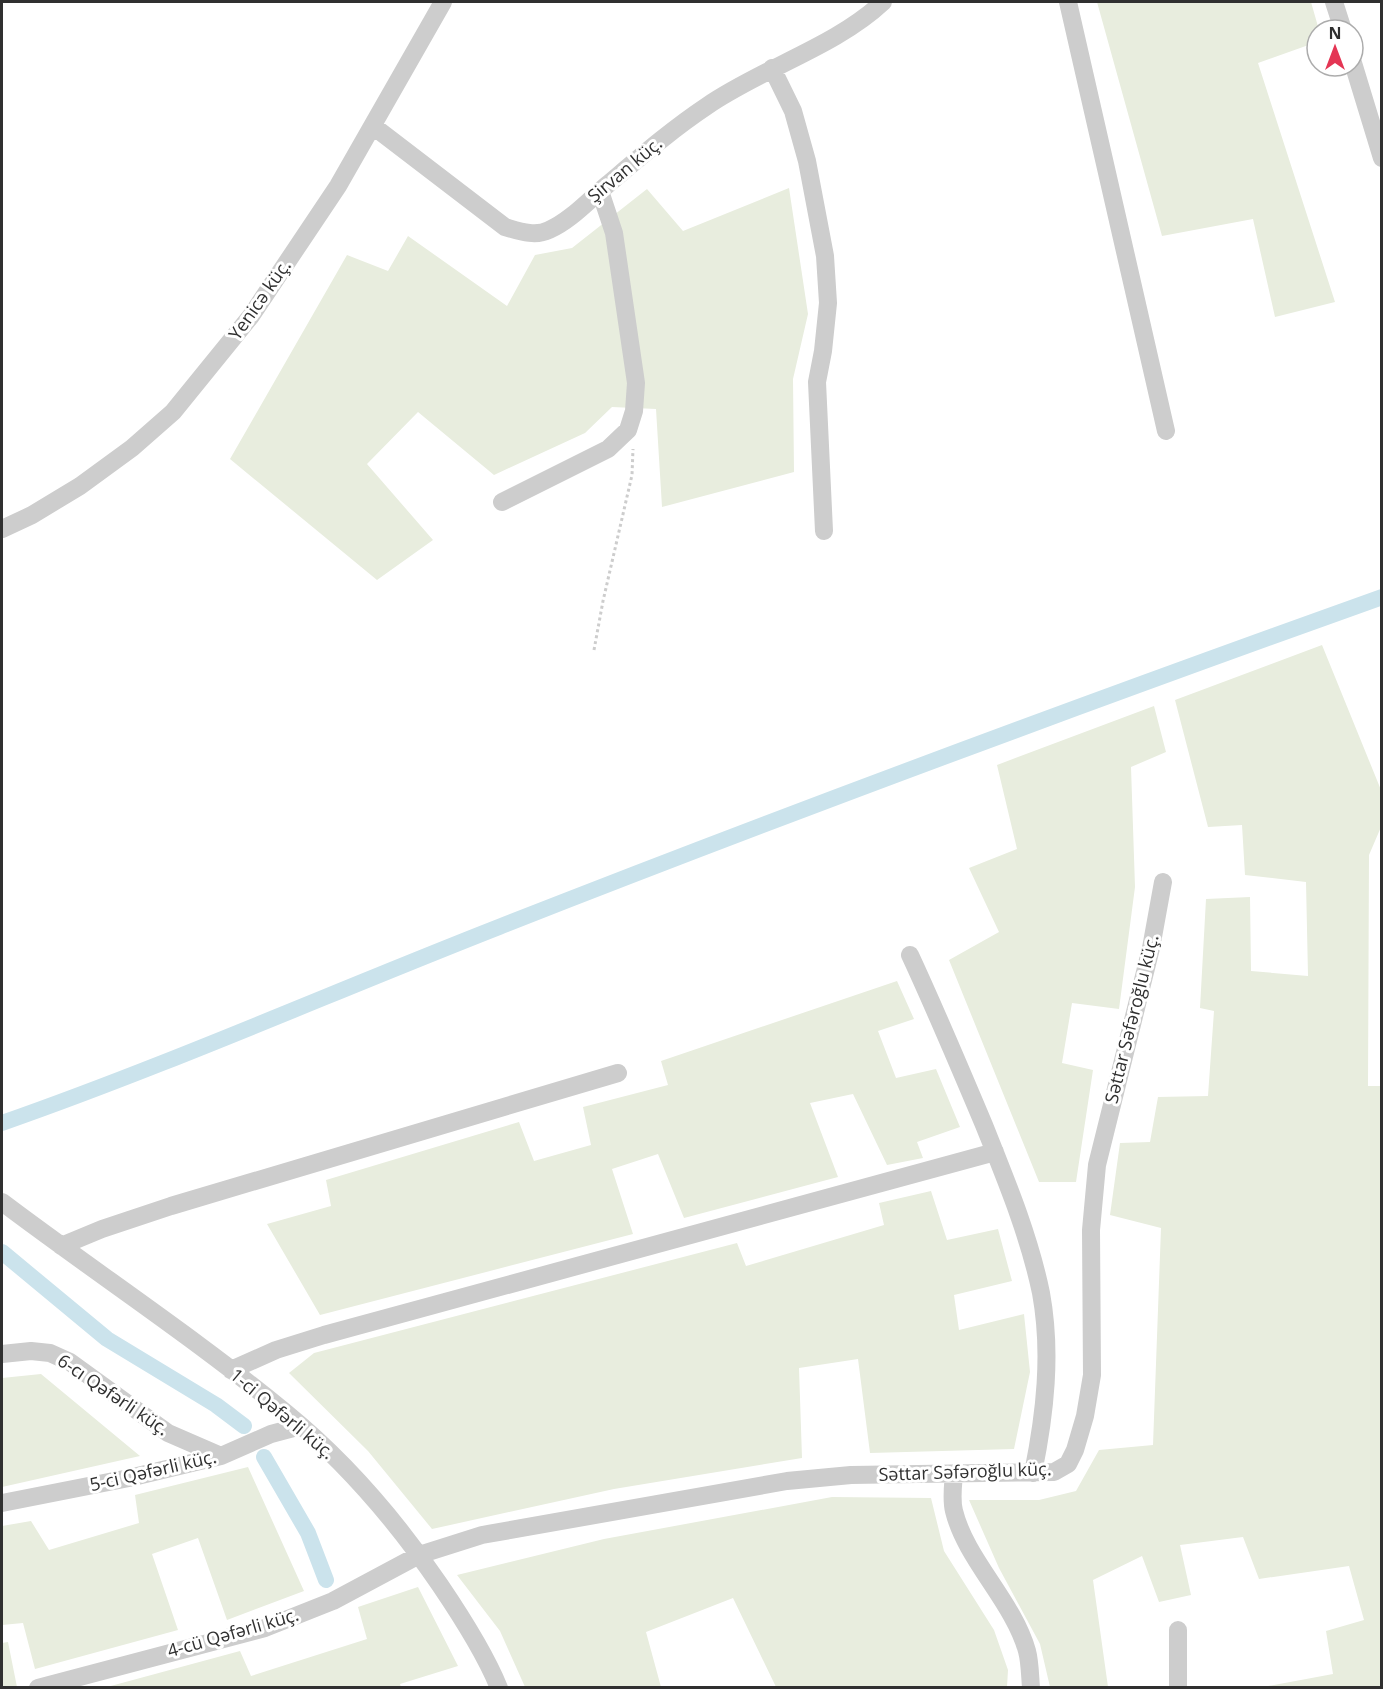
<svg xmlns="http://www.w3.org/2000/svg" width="1383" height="1689" font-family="'Open Sans',sans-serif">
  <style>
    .green { fill: #e8edde }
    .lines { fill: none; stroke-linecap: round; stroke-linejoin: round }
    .canal { stroke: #cbe3ec; stroke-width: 16 }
    .path { stroke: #cdcdcd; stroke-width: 3; stroke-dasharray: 3 3; stroke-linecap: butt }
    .minor { stroke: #cdcdcd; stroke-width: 18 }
    .labels { text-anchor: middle; stroke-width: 6; stroke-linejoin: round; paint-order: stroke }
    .street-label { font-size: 18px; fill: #303030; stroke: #fff }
  </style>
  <rect width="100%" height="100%" fill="#fff"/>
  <path class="green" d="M1097,2H1311L1319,30H1317V42L1258,63L1335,302L1275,317L1253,219L1162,236Z
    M789,188L808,314L793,379L794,472L662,507L656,409L612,407L585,433L494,475L418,412L367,464L433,540L377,580L230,459L347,255L388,271L408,236L507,306L535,255L572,248L647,189L683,231Z
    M1322,645L1381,790V827L1369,855L1368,1086H1382L1381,1687H1263L1333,1674L1326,1631L1364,1620L1349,1566L1259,1579L1243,1537L1180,1545L1191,1595L1159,1602L1142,1556L1093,1580L1108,1687H1050L1040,1644L999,1568L969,1500H1039L1076,1491L1099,1450L1153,1445L1161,1228L1110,1215L1120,1143L1150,1142L1158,1097L1208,1096L1214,1011L1200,1008L1206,899L1250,897L1251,971L1308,976L1306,882L1245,875L1242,825L1208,827L1175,700Z
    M1154,706L1166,752L1131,767L1135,887L1119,1009L1072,1003L1062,1063L1093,1070L1076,1182H1039L949,960L999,932L969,868L1017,849L997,765Z
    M897,981L914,1019L878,1031L896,1078L936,1069L960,1127L917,1142L923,1158L887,1165L853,1094L810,1103L838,1177L684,1218L658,1154L612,1169L633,1234L320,1315L267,1224L331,1206L326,1180L519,1122L534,1161L591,1145L583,1107L668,1085L661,1061Z
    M931,1191L947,1240L998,1229L1012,1281L954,1295L959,1330L1024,1314L1030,1372L1014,1449L870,1453L858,1359L799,1368L802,1458L614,1489L432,1529L368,1451L289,1373L314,1353L737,1243L746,1266L884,1225L879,1203Z
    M41,1374L140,1456L2,1487V1378Z
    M248,1467L304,1591L227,1620L198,1538L152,1554L178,1630L35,1669L23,1623L2,1625V1526L31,1521L49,1550L139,1523L135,1495Z
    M832,1497L931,1498L944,1551L994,1630L1008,1670L1007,1687H776L733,1598L646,1632L661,1687H525L500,1631L457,1575L604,1539Z
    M418,1587L458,1666L400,1684L401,1687H107L240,1651L251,1676L367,1639L358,1607Z
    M8,1642L17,1687H2V1643Z"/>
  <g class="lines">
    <path class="canal" d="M2,1123C170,1064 333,992 499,927C791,812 1086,703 1382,597
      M2,1252L107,1339L216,1405L244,1426
      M264,1457L308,1533L326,1580"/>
    <path class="path" d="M594,650L603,601L632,475L633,449"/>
    <path class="minor" d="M1068,2L1166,431
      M1334,2L1343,30
      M1353,63L1382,158
      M772,68L793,111L807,161L825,256L828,303L823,351L817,382L824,531
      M373,126L505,227C519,231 535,237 549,230C570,221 589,200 607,185C639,158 671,130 707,106C762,68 835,47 883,2
      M502,502L608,449L628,430L634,411L636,383L614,233L600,191
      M2,529L32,515L80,486L132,448L173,412L251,316L338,186L443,2
      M910,955C936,1011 960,1068 984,1125C1006,1180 1029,1235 1041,1293C1052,1353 1045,1414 1033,1473
      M2,1202C96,1273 195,1338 286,1413C346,1462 397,1522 440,1585C461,1616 485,1653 499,1688
      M61,1246L102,1229L171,1206L618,1073
      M2,1354L31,1351L50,1353L70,1362L168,1433L221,1456
      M231,1370L276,1350L324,1335L995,1152
      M954,1474C953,1486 951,1499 954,1511C966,1560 1013,1601 1027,1651C1030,1662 1030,1676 1031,1688
      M2,1503L129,1478L221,1456L271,1434L301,1426
      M1178,1630V1688
      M38,1688L265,1628L333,1601L419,1555L482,1535L787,1481L851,1475L1054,1472L1068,1464L1075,1450L1085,1416L1092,1375L1091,1230L1097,1165L1151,948L1163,882"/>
  </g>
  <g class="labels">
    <g class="street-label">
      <text transform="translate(625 170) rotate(-40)" y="6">Şirvan küç.</text>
      <text transform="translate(260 300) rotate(-55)" y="6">Yenicə küç.</text>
      <text transform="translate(1132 1019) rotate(-76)" y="6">Səttar Səfəroğlu küç.</text>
      <text transform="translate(113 1395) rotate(34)" y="6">6-cı Qəfərli küç.</text>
      <text transform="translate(282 1414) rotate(40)" y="6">1-ci Qəfərli küç.</text>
      <text transform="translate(153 1471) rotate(-13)" y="6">5-ci Qəfərli küç.</text>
      <text transform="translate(965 1472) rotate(-2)" y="6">Səttar Səfəroğlu küç.</text>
      <text transform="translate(233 1633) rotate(-16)" y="6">4-cü Qəfərli küç.</text>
    </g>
  </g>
  <rect width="1383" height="1689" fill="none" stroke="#303030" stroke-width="6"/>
  <g transform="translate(1335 48)"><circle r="28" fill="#ffffff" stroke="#acacac" stroke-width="1.5"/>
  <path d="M0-4.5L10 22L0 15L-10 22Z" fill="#e43554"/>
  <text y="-9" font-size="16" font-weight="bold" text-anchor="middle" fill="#303030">N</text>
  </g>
</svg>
